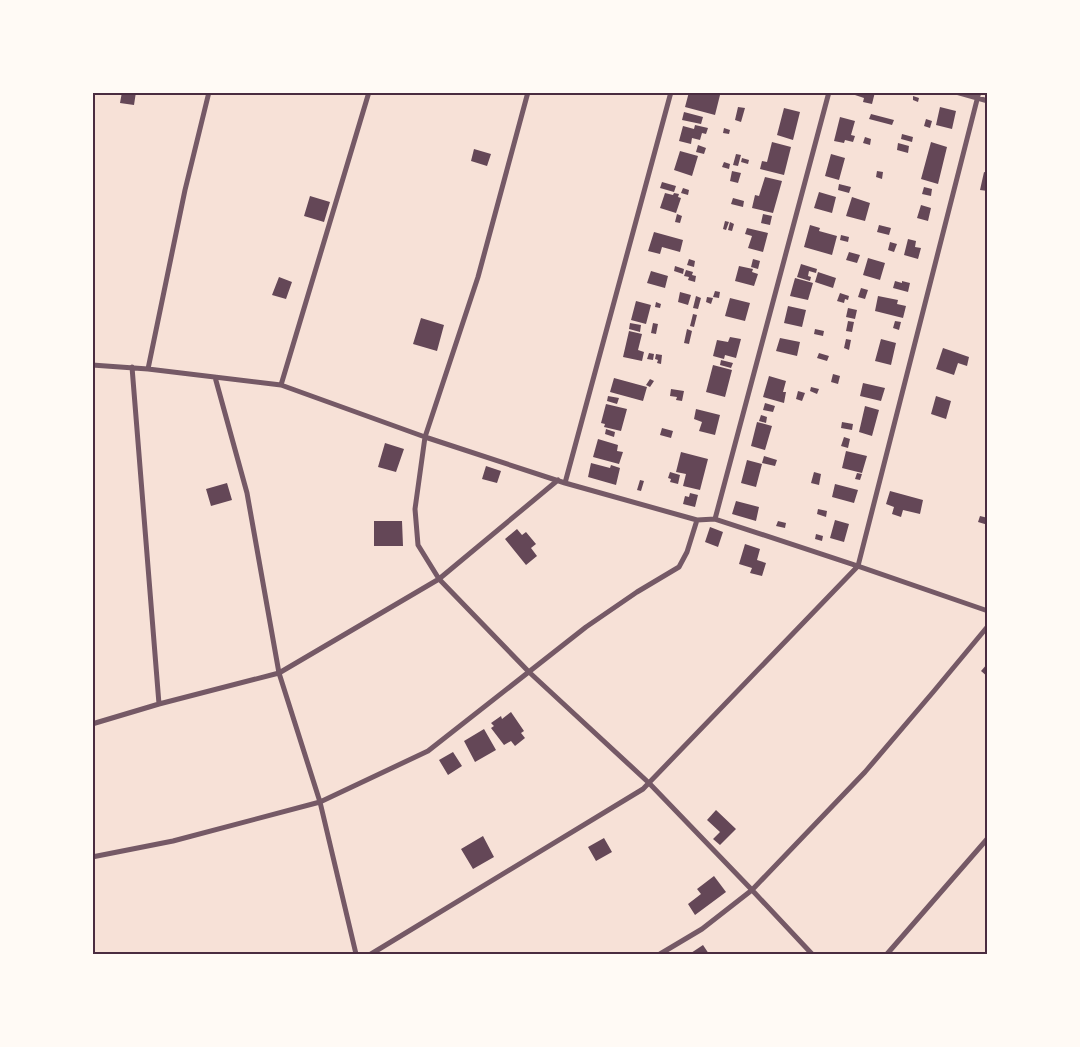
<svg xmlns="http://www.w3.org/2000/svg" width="1080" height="1047" font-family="Overpass,sans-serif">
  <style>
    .building { fill: #644757 }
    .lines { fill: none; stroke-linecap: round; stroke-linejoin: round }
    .minor { stroke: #755966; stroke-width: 5 }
    .neatline { fill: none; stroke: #4a2c40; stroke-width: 2 }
  </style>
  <rect width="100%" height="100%" fill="#f7e1d7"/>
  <path class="building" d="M122,92H136L134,105L120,103Z
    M689,92H699L704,94L705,92H711L720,95L715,115L685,107Z
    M846,92H875L872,104L863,102L864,98Z
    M913,96L919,98L918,102L913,100Z
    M738,107L745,108L741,122L735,120Z
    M940,107L956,111L952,129L936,125Z
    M784,108L800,112L793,140L777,135Z
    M684,112L703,117L701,124L682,120Z
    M871,114L894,120L892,125L869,119Z
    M840,117L855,121L851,135L855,136L853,142L845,140L844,143L834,141Z
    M926,119L932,121L930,128L924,126Z
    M695,125L708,128L706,134L702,133L700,140L692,138L691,144L679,141L683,126L694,129Z
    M724,128L730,130L729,134L723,133Z
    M902,134L913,137L912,142L901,139Z
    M865,137L871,139L870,145L863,143Z
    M772,142L791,147L784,175L760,169L762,161L767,162Z
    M931,142L947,147L938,184L921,179Z
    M898,143L909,146L908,153L897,150Z
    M698,145L706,148L704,154L696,152Z
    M474,149L491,154L487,166L471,161Z
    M680,151L698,156L692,176L674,170Z
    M736,154L741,155L738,166L733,165Z
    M831,154L845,158L839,180L825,176Z
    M742,158L749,160L748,164L741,162Z
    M724,162L730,164L729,169L722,167Z
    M732,171L741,173L738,183L730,181Z
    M877,171L883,172L882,179L876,177Z
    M984,172L988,173V191L980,190Z
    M765,177L782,181L773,213L752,208L755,195L759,196Z
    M662,182L676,186L674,192L660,188Z
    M839,184L851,187L849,193L838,190Z
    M924,187L932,189L931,196L922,194Z
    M683,188L689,190L688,195L681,193Z
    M819,192L836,197L832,213L814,208Z
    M665,193L673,195L674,193L679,194L678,197L681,198L676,213L660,208Z
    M310,196L330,202L324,222L304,216Z
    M852,197L870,203L865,221L846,216Z
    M733,198L744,201L743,207L731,204Z
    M921,205L931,208L928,221L917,218Z
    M677,214L682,216L680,223L675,222Z
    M763,214L772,216L770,225L761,223Z
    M725,221L729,222L726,230L723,229Z
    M730,222L734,224L732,231L728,230Z
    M810,225L820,228L819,231L837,236L832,255L804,247Z
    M879,225L891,228L889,235L877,232Z
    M747,228L768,233L763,252L748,248L752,236L745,234Z
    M654,232L683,240L680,252L662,247L660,254L648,251Z
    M841,235L849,237L848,242L840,240Z
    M908,239L916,241L915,247L921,248L918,259L904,255Z
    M890,242L897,244L894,252L888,250Z
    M849,252L860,255L857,263L846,260Z
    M868,258L885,263L880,280L863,275Z
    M689,259L695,261L694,267L687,265Z
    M753,259L760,261L758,269L751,267Z
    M801,264L817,269L816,273L809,271L808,276L811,277L810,281L797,277Z
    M675,266L684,269L683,274L674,271Z
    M739,266L753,269L752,272L758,274L754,286L735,281Z
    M686,270L693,272L692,275L696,276L695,282L688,280L689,277L684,276Z
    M651,271L668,276L665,288L647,283Z
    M818,272L836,278L833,288L815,282Z
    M279,277L292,282L286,299L272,295Z
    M795,278L813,283L808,300L790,296Z
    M895,281L902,283V281L910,283L908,292L893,288Z
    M861,288L868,290L865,299L858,297Z
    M715,291L720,292L719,298L713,297Z
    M680,292L691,295L688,305L678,302Z
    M840,293L849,296L848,300L845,299L844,303L837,301Z
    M696,296L701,298L698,309L693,308Z
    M878,296L898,300L897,304L906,306L903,318L875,311Z
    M707,297L713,298L711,304L706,302Z
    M730,298L750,303L745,321L725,316Z
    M636,301L651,305L646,324L631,320Z
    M656,302L661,304L660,308L655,307Z
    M788,306L806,310L802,327L784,323Z
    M848,308L857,310L855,319L846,317Z
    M693,314L697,315L694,327L690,326Z
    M421,318L444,325L437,351L413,344Z
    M848,321L854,322L852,332L846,331Z
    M895,321L901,322L899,330L893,328Z
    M630,323L641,325L640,332L629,329Z
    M653,323L658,324L656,334L651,333Z
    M687,329L692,331L689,344L684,343Z
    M815,329L824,331L823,336L814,334Z
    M629,331L642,334L638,350L644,352L642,361L623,357Z
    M730,337L741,339L736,358L725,355L724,359L713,356L717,340L728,342Z
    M780,338L800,342L797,356L776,351Z
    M846,339L851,340L849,350L844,348Z
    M881,339L896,343L891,365L875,361Z
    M943,348L969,357L967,366L958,363L954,375L936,369Z
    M649,353L654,354L653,360L647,359Z
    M819,353L829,356L827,361L817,358Z
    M656,354L662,355L661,364L657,363L658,360L655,359Z
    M721,360L733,363L731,368L720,365Z
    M713,365L732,370L725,397L706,392Z
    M833,374L840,376L838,384L831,382Z
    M769,376L786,381L783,392H786L784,403L763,397Z
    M614,378L647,387L643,401L610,392Z
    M650,379L654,381L650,387L646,385Z
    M863,383L885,388L881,401L860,396Z
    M811,387L819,389L817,394L810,391Z
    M671,389L684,391L682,401L676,400L677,397L670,396Z
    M798,391L805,393L802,401L796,399Z
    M608,396L619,398L617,404L607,401Z
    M936,396L951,401L946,419L931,414Z
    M765,403L775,406L773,412L763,410Z
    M606,404L627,409L621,431L604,427L605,424L601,423Z
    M865,406L879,410L872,436L859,432Z
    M696,409L720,415L715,435L699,431L702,422L694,419Z
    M761,415L767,417L766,423L759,421Z
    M757,422L772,426L765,450L751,446Z
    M842,422L853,424L852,430L841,428Z
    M662,428L673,431L671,438L660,435Z
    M606,429L615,432L614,437L605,434Z
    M844,437L850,439L848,448L841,446Z
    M598,439L618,445L617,451L623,452L619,464L593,457Z
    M385,443L404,449L396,472L378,467Z
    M846,451L867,456L862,473L842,468Z
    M681,452L708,459L700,490L683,486L686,474L676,472Z
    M764,456L777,460L775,466L762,463Z
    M747,460L762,464L756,487L741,483Z
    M591,463L610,468L611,465L620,468L616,485L588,477Z
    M486,466L501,471L497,483L482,479Z
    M670,472L680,475L678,484L670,482L671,479L668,478Z
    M814,472L821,474L819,485L811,483Z
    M857,473L862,474L860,480L855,479Z
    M640,480L644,481L641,491L637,490Z
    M227,483L232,500L211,506L206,489Z
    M835,484L858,490L854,503L832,497Z
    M890,491L923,500L920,514L903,510L901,517L892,514L894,507L886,504Z
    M690,493L698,495L695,507L683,504L685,496L689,497Z
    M736,501L759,507L756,521L732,514Z
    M818,509L827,511L826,517L817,514Z
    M980,516L988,518V525L978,522Z
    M835,520L849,524L844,542L830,538Z
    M374,521H402L403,546H374Z
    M778,521L786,523L785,528L776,526Z
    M710,527L723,532L718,547L705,542Z
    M517,529L522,535L526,532L536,544L531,548L537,556L526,565L505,539Z
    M816,534L823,536L822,541L815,539Z
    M745,544L760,549L757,560L766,563L762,576L750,573L752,568L739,564Z
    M988,663V677L981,671Z
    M511,712L524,731L521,733L525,738L515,746L511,741L504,745L491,728L494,726L491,723L501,716L502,719Z
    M484,729L496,750L475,762L464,741Z
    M453,752L462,766L448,775L439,760Z
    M716,810L736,829L720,845L713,839L720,832L707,820Z
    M483,836L494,857L473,869L461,849Z
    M604,838L612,852L596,861L588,847Z
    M714,876L726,892L695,915L688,904L701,894L697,889Z
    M703,945L709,954H692L691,953Z"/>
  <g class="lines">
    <path class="minor" d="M528,92L478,277L425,437L415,509L418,545L439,579L529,672L649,783L752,890L812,954
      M956,92L988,101
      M92,365L148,369L281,385L425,437L565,483L697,520L715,519L858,566L988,611
      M132,367L159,704
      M148,369L185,190L209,92
      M215,377L247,493L279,673L320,802L356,954
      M281,385L369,92
      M565,483L671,92
      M715,519L829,92
      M92,724L159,704L279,673L439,579L558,480
      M92,857L173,841L320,802L428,751L586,627L637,592L679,567L687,552L697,520
      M371,954L643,789L858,566L979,92
      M660,954L702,929L752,890L865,772L934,691L988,626
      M887,954L988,838"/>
  </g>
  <rect width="1080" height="1047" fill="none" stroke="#fffaf5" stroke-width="188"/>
  <rect x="94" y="94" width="892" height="859" class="neatline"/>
</svg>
